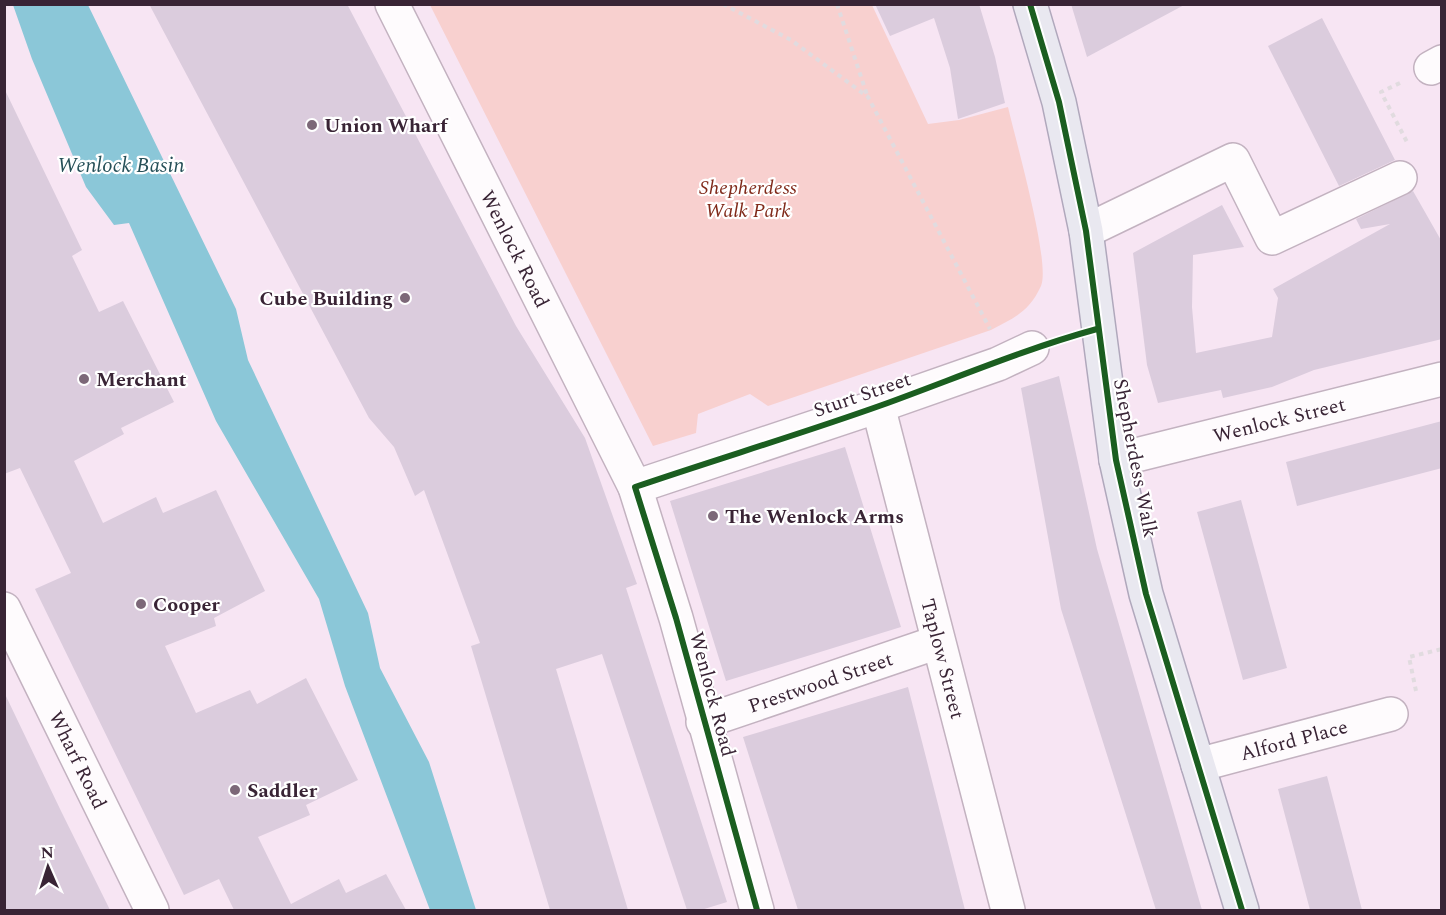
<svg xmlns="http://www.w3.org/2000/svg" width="1446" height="915" font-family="Spectral,serif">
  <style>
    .green { fill: #f8d0cf }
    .water { fill: #8bc7d8 }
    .building { fill: #dbccdd }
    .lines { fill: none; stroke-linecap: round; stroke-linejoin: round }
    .minor-casing { stroke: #c3b2c0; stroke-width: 36 }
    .major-casing { stroke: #b0a8bc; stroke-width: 36 }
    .path { stroke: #e1dbdf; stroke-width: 4; stroke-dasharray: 4.5 4.5; stroke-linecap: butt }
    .minor { stroke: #fefbfd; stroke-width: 33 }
    .major { stroke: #e9e8f0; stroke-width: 33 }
    .cycleway-casing { stroke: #fff; stroke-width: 10 }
    .cycleway { stroke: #1b5e20; stroke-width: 6 }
    .poi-dot { fill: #7c6878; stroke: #fff; stroke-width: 2 }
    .labels { text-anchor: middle; stroke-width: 4.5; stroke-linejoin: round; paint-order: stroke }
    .poi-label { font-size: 20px; font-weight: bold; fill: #392435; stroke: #fff; text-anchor: start }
    .park-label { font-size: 20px; font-style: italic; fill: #802a1a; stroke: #fff }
    .street-label { font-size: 20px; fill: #392435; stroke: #fff }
    .water-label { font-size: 21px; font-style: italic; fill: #265058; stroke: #fff }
  </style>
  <rect width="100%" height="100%" fill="#f7e5f3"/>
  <path class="green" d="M430,5H872L928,124L959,120L1008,107C1015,138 1051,263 1041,286C1029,312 1014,318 991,330L768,406L750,394L698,414L696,433L653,446Z"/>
  <path class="water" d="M13,5H88L236,309L248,360L368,613L380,668L429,762L476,910H430L345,686L319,599L216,421L129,223L114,225L86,187L32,59Z"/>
  <path class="building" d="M149,4H347L516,326L585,438L637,584L626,588L727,902L701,910H687L602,654L556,669L628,910H550L471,646L480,643L424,490L415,496L394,447L369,418Z
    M875,4H979L995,57L1005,103L958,119L950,68L934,18L890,36Z
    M1071,4H1186L1087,57Z
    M1322,18L1395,160L1339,186L1268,46Z
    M4,88L82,250L72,256L99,312L123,301L174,402L121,428L124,434L74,461L103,523L156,497L163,513L216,490L265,591L214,618L216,626L165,646L196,713L250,690L257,704L306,678L358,780L306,805L310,815L258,837L291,904L339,879L346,893L386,874L406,910H234L219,879L184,895L35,589L71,573L20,468L4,474Z
    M1413,191L1442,242V339L1314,370L1272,387L1223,398L1221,390L1158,403L1147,365L1133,253L1222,205L1244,247L1193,255L1192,307L1196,353L1272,337L1278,298L1273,289L1390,224L1361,229L1356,219Z
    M1059,376L1097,549L1202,910H1156L1061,609L1021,388Z
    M1442,421V468L1297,506L1286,462Z
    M845,447L901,627L726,681L670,501Z
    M1241,500L1287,668L1243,680L1197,512Z
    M908,687L965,910H798L743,737Z
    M4,692L61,811L110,910H4Z
    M1327,776L1362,910H1310L1278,789Z"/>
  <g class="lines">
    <defs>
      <g id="minor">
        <path id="s1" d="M392,4L635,487L676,618L757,910"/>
        <path d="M1431,68L1442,62"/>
        <path d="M1086,231L1233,160L1272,238L1400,178"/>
        <path id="s2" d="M878,406L1008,910"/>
        <path id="s3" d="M1116,460L1442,379"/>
        <path d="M635,487L878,406L998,364L1032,348"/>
        <path id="s4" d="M4,609L152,910"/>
        <path id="s5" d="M703,722L938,642"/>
        <path id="s6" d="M1198,765L1391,714"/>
      </g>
      <path id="major" d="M1030,4L1059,102L1086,231L1116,460L1146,594L1242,910"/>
    </defs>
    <use href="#minor" class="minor-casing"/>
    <use href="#major" class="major-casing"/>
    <path class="path" d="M723,4L791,40L868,97L990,329
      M837,4L867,95
      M1400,83L1381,92L1408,144
      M1416,691L1409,657L1442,649"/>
    <use href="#minor" class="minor"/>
    <use href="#major" class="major"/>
    <defs>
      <path id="cycleway" d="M1030,4L1059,102L1086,231L1116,460L1146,594L1242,910
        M757,910L676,618L635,487C717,459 801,434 882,405C954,379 1024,349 1097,329"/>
    </defs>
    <use href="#cycleway" class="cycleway-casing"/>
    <use href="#cycleway" class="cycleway"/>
  </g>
  <g class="poi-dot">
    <circle cx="312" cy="125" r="6"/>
    <circle cx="405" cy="298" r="6"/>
    <circle cx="84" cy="379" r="6"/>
    <circle cx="713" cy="516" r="6"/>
    <circle cx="141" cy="604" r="6"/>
    <circle cx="235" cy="790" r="6"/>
  </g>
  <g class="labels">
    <g class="poi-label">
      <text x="324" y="132">Union Wharf</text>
      <text x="393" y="305" text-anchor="end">Cube Building</text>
      <text x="96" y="386">Merchant</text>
      <text x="725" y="523">The Wenlock Arms</text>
      <text x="153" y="611">Cooper</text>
      <text x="247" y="797">Saddler</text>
    </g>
    <g class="park-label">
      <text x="748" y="194">Shepherdess<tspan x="748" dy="23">Walk Park</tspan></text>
    </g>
    <g class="street-label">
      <text dy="7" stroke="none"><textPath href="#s1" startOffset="274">Wenlock Road</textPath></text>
      <text transform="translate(862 394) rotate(-19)" y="7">Sturt Street</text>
      <text dy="7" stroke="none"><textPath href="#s3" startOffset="168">Wenlock Street</textPath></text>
      <text transform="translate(1136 458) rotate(79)" y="7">Shepherdess Walk</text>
      <text dy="7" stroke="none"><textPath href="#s2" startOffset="261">Taplow Street</textPath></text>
      <text dy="7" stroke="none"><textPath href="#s5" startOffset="124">Prestwood Street</textPath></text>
      <text transform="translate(713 694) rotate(75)" y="7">Wenlock Road</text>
      <text dy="7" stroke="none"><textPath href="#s6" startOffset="99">Alford Place</textPath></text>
      <text dy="7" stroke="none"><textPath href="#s4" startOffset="168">Wharf Road</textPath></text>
    </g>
    <g class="water-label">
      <text x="121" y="172">Wenlock Basin</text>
    </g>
  </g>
  <rect width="1446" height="915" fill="none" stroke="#392435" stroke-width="12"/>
  <g transform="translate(48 867) rotate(357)" stroke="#ffffff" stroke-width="4.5" paint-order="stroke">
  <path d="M0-4.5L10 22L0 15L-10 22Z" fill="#392435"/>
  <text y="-9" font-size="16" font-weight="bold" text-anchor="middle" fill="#392435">N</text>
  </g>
</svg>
